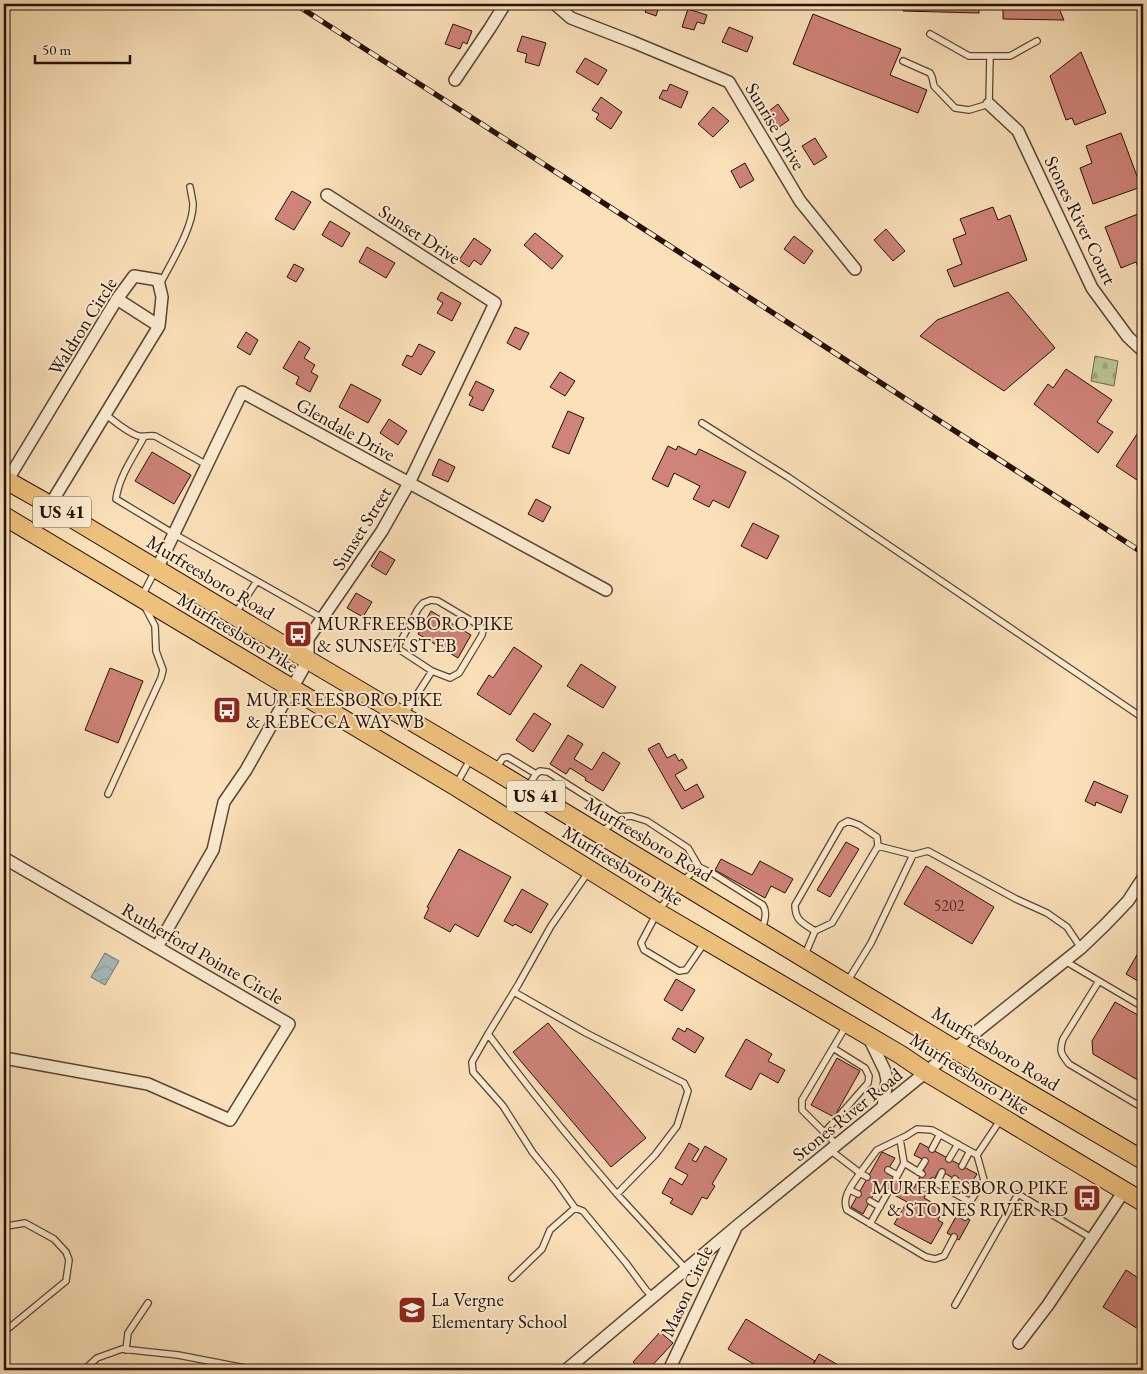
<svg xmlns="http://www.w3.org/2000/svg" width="1147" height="1374" font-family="'EB Garamond',serif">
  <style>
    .cemetery { fill: url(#cemetery-stones); stroke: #6e6a4e }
    .water { fill: url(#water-waves); stroke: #717773 }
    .building { fill: #cf8379; stroke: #241008 }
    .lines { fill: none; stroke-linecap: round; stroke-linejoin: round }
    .lane-casing { stroke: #5a4434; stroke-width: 8 }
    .street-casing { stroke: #5a4434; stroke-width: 14 }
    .primary-casing { stroke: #241008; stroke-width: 20 }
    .lane { stroke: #fcecd2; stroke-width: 5.5 }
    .street { stroke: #fcecd2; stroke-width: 11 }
    .primary { stroke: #eec07c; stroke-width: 18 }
    .rail-casing { stroke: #241008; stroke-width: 5.5 }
    .rail { stroke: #fcecd2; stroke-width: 4; stroke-dasharray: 11; stroke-linecap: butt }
    .labels { text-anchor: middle; stroke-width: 4; stroke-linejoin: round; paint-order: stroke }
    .number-label { font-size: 16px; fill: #4f2d24 }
    .shield { fill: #fcecd2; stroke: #655245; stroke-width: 1 }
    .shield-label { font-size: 18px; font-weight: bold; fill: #241008 }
    .street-label { font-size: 19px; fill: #241008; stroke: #fcecd2 }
    .poi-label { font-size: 19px; fill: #241008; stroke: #fcecd2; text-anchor: start }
  </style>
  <defs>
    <pattern id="cemetery-stones" width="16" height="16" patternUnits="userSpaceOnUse" patternTransform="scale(1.25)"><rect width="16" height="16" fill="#b9c494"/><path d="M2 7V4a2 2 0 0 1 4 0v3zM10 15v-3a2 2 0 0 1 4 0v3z" fill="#9fa77e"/></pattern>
    <pattern id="water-waves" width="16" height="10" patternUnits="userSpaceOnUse" patternTransform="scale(1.25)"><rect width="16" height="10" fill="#a4bbba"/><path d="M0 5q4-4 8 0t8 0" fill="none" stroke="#8da09e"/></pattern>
  </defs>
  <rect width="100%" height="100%" fill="#fbe1b9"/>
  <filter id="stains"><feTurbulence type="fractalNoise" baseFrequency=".004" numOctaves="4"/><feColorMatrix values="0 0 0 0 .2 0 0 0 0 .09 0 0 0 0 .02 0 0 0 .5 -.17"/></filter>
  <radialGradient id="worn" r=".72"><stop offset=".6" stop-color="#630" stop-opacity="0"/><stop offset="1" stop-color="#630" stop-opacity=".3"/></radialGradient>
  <path class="cemetery" d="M1095,356L1118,361L1114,386L1091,381Z"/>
  <path class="water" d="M105,953L119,961L105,985L91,977Z"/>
  <path class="building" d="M642,4H660L656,16L645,12L647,6Z
    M904,4H979V13L903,11Z
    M1003,4H1057L1064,20L1003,19Z
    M688,9L707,15L704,24L697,22L694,30L682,27Z
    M813,14L901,49L890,75L927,90L918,113L793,64Z
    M453,24L472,31L467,44L463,42L460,49L445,44Z
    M729,27L753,37L747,52L722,42Z
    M522,36L546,43L539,66L525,62L527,54L517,51Z
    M1081,52L1106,113L1075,125L1072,118L1066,120L1050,76Z
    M585,58L607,70L598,85L576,72Z
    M670,84L688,92L681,108L659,98L663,90L667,91Z
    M601,97L622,112L611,129L596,119L599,114L592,110Z
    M778,104L789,120L775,130L764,115Z
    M713,107L729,121L713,137L698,124Z
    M1121,133L1141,187L1093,204L1080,168L1092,163L1086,146Z
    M815,138L827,157L814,165L802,146Z
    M745,163L754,180L740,188L731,171Z
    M292,191L311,202L294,230L275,219Z
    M993,207L998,220L1010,215L1027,260L954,287L947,270L962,264L953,239L966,234L960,219Z
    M1143,212V281L1136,262L1121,268L1105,227Z
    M330,221L350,233L342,247L322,235Z
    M886,229L905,251L893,261L874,240Z
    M535,233L563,256L552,269L524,245Z
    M794,236L813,251L804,264L784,249Z
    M474,238L491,250L481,265L474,260L469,267L459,260Z
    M367,247L395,263L386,278L359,262Z
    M294,264L304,269L296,282L287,277Z
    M441,292L461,303L452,321L437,313L443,303L437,299Z
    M1008,292L1055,348L1004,391L920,336L937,320Z
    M515,327L529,333L520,350L507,343Z
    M246,332L258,340L250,355L237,347Z
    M299,341L310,348L304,358L315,365L311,372L318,376L310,392L296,384L299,377L283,368Z
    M419,344L435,352L421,375L402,365L407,355L412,357Z
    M1066,369L1112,400L1097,422L1113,432L1098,453L1034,404L1048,384L1053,388Z
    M560,372L575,381L565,396L550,387Z
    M476,381L494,390L483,411L469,405L473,397L469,395Z
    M351,384L381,400L368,423L339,407Z
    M568,411L584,418L569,454L552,447Z
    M389,419L407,431L398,445L380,433Z
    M1143,425V484L1116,466Z
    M668,446L676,450L678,446L696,455L699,449L746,472L729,508L713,500L709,507L693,499L700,486L674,473L668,487L652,479Z
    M152,452L191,475L174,504L135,481Z
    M439,459L455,467L448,482L432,475Z
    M536,499L551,507L543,522L528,514Z
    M753,523L779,536L767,559L741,546Z
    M380,551L395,560L386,575L371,566Z
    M356,593L372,602L363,617L347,608Z
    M431,611L471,635L458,658L418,634Z
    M514,647L542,666L510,715L477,694L489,675L493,678Z
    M581,664L616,687L603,708L567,686Z
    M110,668L143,681L118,743L85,730Z
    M534,713L551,724L533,752L516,740Z
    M568,735L583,744L574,759L592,770L603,752L620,763L603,791L585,780L586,778L570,768L566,774L550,764Z
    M659,743L667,758L675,754L679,761L682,759L687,768L675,775L685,791L697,784L704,797L682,809L648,749Z
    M1094,781L1128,796L1121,813L1096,802L1095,806L1085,801Z
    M846,842L859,849L830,897L817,890Z
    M459,849L511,877L478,937L455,924L450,932L424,918L429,908L427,907Z
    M721,859L752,875L760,861L793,879L785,893L771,886L765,898L715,870Z
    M926,866L994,907L972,944L904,904Z
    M522,889L548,904L531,933L515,924L513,926L504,921Z
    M1138,953L1143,956V984L1126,974Z
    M676,979L695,990L682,1011L664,1000Z
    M1115,1002L1143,1018V1083L1093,1054L1092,1041Z
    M548,1023L646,1138L611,1167L513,1052Z
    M678,1028L685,1032L687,1028L704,1038L695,1053L672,1039Z
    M746,1039L772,1054L768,1061L785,1070L778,1083L760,1073L751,1090L725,1076Z
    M837,1058L860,1071L834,1117L811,1105Z
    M689,1143L699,1149L692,1160L696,1162L705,1146L727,1159L712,1184L715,1186L707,1199L702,1197L692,1215L670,1203L673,1199L662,1193L670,1178L682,1185L688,1175L675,1168Z
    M920,1143L977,1174L969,1187L939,1170L924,1198L944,1209L938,1220L943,1223L931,1244L894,1224L907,1202L878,1186L863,1214L851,1207L882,1152L895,1158L886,1173L914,1188L928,1162L914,1155Z
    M958,1213L970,1220L959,1240L947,1233Z
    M1126,1270L1143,1281V1332L1103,1307Z
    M746,1319L815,1361L810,1370H764L728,1349Z
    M660,1332L673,1343L648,1370H642L633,1362Z
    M819,1354L847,1370H810Z"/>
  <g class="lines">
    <defs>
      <path id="lane" d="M930,34L969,56H1010L1037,41
        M903,61L930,73L932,77L934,86L955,108L969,110L989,104L990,56
        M160,284C171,263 194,226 193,203C192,198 191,192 190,187
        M105,414C114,421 129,434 139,436C145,437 149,435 155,436L207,465
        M702,423L788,477L1143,718
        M144,437C134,456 119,476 116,499L174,534L322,618
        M142,596L155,571
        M431,600L438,601L480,626L483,630L482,635L459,673L450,678L432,671L397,648L418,609L423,603Z
        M235,614L257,581
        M404,715L432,671
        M496,768L503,758L508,757L536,774
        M456,785L471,758
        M527,788L536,774L540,771L548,772L619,817
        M108,794L161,678L163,670L156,651L155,626L145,607
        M601,833L619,817L631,816L647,821L688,848L699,867L714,874L763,905C768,914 764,921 762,930
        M699,867L680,883L658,911L641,943L644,950L679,971L686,970L705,942
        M815,931C803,923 795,921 795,905L841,825L848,821L859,825L877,837L878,846
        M804,957L815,931L832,923L878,846L913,855L928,851L1016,899L1047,913L1067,927L1081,948
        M1065,961L1143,1007
        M1099,981L1063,1039C1059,1051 1061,1054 1069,1064L1143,1108
        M847,982L871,943L913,855
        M514,992L586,1033L684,1083L688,1091L677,1126L655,1155L617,1194C572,1142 529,1089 488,1034L518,985L551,926L589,871
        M488,1034L472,1062L473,1072L503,1106L533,1153L556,1181L575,1208L583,1211L626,1263L646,1290L653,1297
        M824,1133L868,1083L869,1076L865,1068L833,1048
        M837,1145L802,1110V1100L846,1026
        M932,1149L940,1134
        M830,1150L860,1173L877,1150L906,1136L917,1129L932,1130L977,1155L1001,1119
        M949,1159L958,1144
        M904,1163L922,1174
        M962,1166L970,1151
        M888,1170L897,1175
        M918,1172L925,1161
        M867,1177L860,1173C853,1184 841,1197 847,1210L926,1257L935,1259L944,1256L954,1237
        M896,1178L904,1163L900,1139
        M933,1181L970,1202L984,1180L977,1155
        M937,1183L942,1172
        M850,1190L858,1194
        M949,1190L955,1179
        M617,1194L686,1269
        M870,1201L880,1207
        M965,1217L970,1209V1202
        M870,1224L888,1192
        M4,1228L7,1226L25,1223L54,1239L66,1252L69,1260L66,1281L4,1332
        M512,1278L542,1249L550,1230L575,1208
        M955,1305L1018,1194L1093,1239
        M126,1350L128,1333L148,1303
        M84,1370L97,1358L122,1349L178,1355L256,1370"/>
      <path id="street" d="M555,4L571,18L633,42L729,82L800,201L855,269
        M455,80L490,28L505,4
        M989,104L1018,131L1092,288L1128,337L1143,351
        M117,299L159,326
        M7,481L117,299L134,276L158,280L162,297L159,326L50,505
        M157,569L242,392L606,590
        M4,858L289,1024L230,1120L148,1084L4,1058
        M157,947L213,850L224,802L246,770L308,660V639L382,531L409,483L495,303L327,195
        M869,1038L885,1071L887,1080L883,1107
        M1019,1343L1048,1305L1124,1191
        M566,1370L737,1226L926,1072L1081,948L1105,925L1128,901L1143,878
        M669,1370L735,1230"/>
      <path id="primary" d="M4,479L50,505L308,660L494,770L954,1049L1143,1160
        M4,516L455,786L654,910L901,1055L926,1072L1143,1202"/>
    </defs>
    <use href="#lane" class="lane-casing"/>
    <use href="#street" class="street-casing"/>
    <use href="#primary" class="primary-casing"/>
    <use href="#lane" class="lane"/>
    <use href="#street" class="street"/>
    <use href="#primary" class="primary"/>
    <defs>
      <path id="rail" d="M295,4L505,139L1143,553"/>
    </defs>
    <use href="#rail" class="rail-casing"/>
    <use href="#rail" class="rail"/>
  </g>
  <defs>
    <symbol id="bus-square" viewBox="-11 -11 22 22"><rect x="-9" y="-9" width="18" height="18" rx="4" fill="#8f2418" stroke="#fcecd2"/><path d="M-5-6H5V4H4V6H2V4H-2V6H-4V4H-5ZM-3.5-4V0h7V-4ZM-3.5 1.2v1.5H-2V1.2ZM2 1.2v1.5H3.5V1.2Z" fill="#fff"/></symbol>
    <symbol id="school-square" viewBox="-11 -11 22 22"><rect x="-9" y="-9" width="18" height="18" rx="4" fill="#8f2418" stroke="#fcecd2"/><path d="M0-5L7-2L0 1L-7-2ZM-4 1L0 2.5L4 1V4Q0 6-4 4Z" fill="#fff"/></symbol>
  </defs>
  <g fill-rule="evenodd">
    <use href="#bus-square" x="282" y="618" width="32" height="32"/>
    <use href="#bus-square" x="211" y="694" width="32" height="32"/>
    <use href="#bus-square" x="1071" y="1182" width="32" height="32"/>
    <use href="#school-square" x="396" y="1294" width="32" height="32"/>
  </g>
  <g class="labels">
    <g class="number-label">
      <text x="949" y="911">5202</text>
    </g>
    <g class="shield">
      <rect x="33" y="496.5" width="58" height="31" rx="4"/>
      <rect x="507" y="780.5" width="58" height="31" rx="4"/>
    </g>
    <g class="shield-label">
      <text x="62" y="518">US 41</text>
      <text x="536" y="802">US 41</text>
    </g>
    <g class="street-label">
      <text transform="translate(776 126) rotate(59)" y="7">Sunrise Drive</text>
      <text transform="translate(1081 220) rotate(64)" y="7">Stones River Court</text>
      <text transform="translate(420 234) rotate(33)" y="7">Sunset Drive</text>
      <text transform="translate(82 326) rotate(-58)" y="7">Waldron Circle</text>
      <text transform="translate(346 429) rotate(29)" y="7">Glendale Drive</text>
      <text transform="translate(361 528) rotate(-58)" y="7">Sunset Street</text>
      <text transform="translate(211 577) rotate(31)" y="7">Murfreesboro Road</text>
      <text transform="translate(238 632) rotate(31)" y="7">Murfreesboro Pike</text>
      <text transform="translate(649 839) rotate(31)" y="7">Murfreesboro Road</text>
      <text transform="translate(623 865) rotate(31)" y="7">Murfreesboro Pike</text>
      <text transform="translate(203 953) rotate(30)" y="7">Rutherford Pointe Circle</text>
      <text transform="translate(996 1048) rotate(31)" y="7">Murfreesboro Road</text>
      <text transform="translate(970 1073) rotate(32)" y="7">Murfreesboro Pike</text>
      <text transform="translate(847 1114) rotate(-39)" y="7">Stones River Road</text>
      <text transform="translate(686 1291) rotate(-65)" y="7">Mason Circle</text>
    </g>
    <g class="poi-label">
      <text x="317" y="630">MURFREESBORO PIKE<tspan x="317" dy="22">&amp; SUNSET ST EB</tspan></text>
      <text x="246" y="706">MURFREESBORO PIKE<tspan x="246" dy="22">&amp; REBECCA WAY WB</tspan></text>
      <text x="1068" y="1194" text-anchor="end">MURFREESBORO PIKE<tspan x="1068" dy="22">&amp; STONES RIVER RD</tspan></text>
      <text x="431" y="1306">La Vergne<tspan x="431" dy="22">Elementary School</tspan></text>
    </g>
  </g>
  <rect width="1147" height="1374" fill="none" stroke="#fbe1b9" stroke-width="20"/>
  <rect x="5" y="5" width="1137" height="1364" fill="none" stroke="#241008" stroke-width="2.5"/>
  <rect x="10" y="10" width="1127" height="1354" fill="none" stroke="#241008"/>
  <path d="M35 55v8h95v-8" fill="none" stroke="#241008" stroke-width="2.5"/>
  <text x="42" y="55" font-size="15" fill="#241008" stroke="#fcecd2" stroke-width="4" paint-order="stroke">50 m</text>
  <rect width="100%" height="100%" filter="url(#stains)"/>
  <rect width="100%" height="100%" fill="url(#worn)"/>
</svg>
